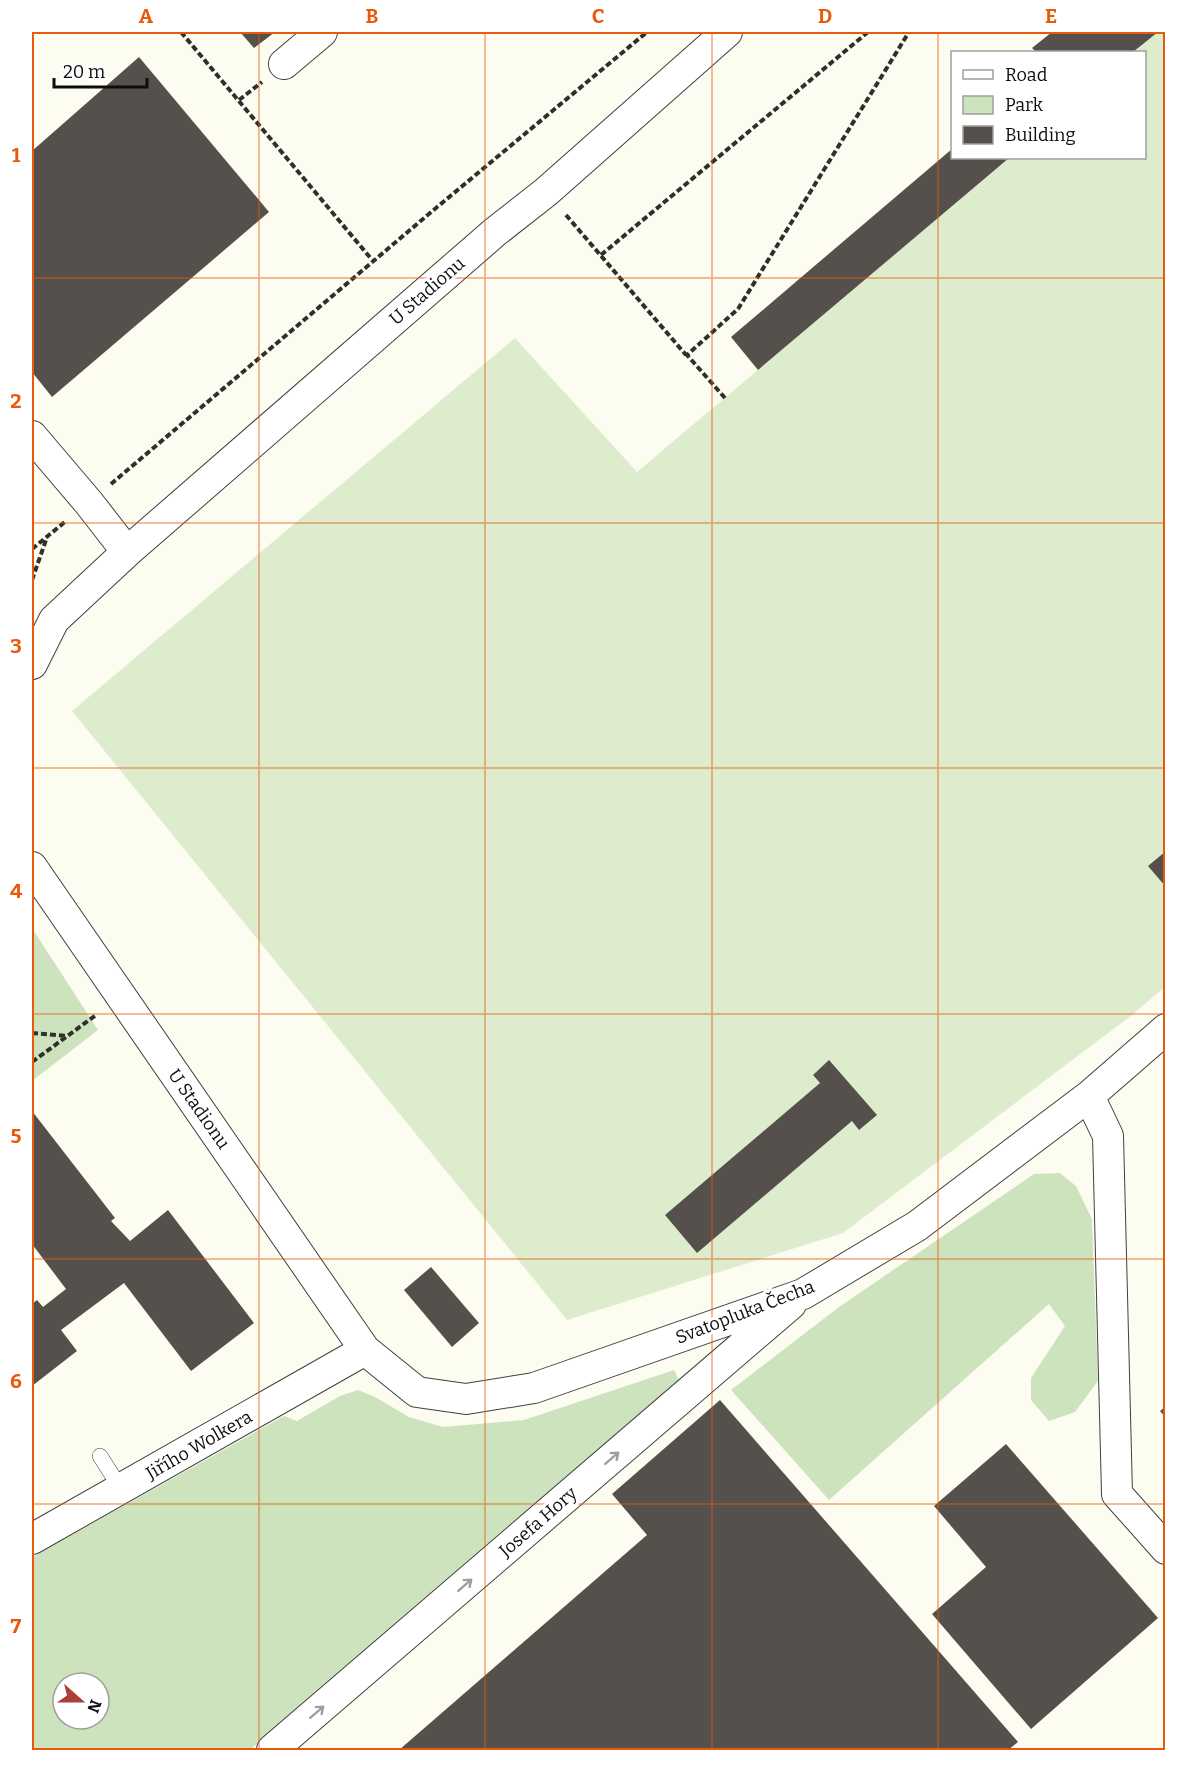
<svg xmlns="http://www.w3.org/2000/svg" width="1197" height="1782" font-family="Bitter,serif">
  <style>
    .green { fill: #cde3bd; fill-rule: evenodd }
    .pitch { fill: #deecce }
    .building { fill: #55504b }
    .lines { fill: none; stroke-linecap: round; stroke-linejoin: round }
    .service-casing { stroke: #404040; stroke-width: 16 }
    .minor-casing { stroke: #404040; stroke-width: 32 }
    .path { stroke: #2f2f2f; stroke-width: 4; stroke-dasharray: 6 3; stroke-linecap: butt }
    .service { stroke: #fff; stroke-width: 15 }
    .minor { stroke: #fff; stroke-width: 30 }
    .oneway { stroke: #9e9e9e }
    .grid { fill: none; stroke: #e8590c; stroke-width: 1.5; stroke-opacity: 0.55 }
    .labels { text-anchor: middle; stroke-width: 6; stroke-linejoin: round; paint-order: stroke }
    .street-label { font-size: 18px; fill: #0d0d0d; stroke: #fff }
    .neatline { fill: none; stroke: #e8590c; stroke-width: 2 }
    .grid-label { font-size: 20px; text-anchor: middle; font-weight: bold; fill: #e8590c }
  </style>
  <rect width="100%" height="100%" fill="#fdfcf0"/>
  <path class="green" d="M32,928L98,1030L32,1081Z
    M1060,1173L1076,1186L1092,1219L1098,1381L1075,1412L1049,1421L1031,1400V1378L1065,1326L1049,1304L829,1500L731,1390L839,1307L1034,1174Z
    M674,1370L679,1380L250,1750H32V1557L284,1416L297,1421L340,1396L358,1390L375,1397L409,1417L443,1427L524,1420ZM63,1683H99V1719H63Z"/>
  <path class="pitch" d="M1158,32H1165V987L1132,1015L843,1233L567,1320L72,711L515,338L637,472L1009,158H1144V52H1133Z"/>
  <path class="building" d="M240,32H275L254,48Z
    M1052,32H1158L1133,52H1036L1032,48Z
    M139,57L269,212L52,397L32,372V151Z
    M952,149V158H1009L758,370L731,337Z
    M1166,851V887L1148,866Z
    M829,1060L877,1115L859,1130L852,1121L697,1253L665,1215L820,1083L813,1075Z
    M32,1111L115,1218L111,1221L130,1241L168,1210L254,1323L191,1371L124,1283L61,1330L77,1351L32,1386V1304L37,1300L43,1307L66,1289L32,1244Z
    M431,1267L479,1323L452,1347L404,1290Z
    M720,1400L1018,1742L1008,1750H399L647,1535L612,1494Z
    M1166,1406V1418L1160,1411Z
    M1006,1444L1158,1618L1031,1729L932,1614L986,1567L934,1506Z"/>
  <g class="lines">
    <defs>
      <path id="service" d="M100,1456L121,1489"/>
      <path id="minor" d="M284,64L322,32
        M32,436L89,503L127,552
        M32,664L54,620L127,552L495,232L546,192L727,32
        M32,867L365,1350L417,1392L466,1399L534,1388L803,1294L917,1226L1089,1096
        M1166,1029L1089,1096L1108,1136L1117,1494L1166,1549
        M32,1539L365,1350
        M272,1750L791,1304"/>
    </defs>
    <use href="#service" class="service-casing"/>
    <use href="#minor" class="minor-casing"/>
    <path class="path" d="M181,32L373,261
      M239,100L262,82
      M566,215L686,355
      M601,255L868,32
      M725,398L687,355L738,309L909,32
      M111,484L430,213L647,32
      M32,549L66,521
      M32,580L47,537
      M32,1033L67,1036
      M32,1062L96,1015"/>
    <use href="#service" class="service"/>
    <use href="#minor" class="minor"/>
  </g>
  <defs><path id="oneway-shaft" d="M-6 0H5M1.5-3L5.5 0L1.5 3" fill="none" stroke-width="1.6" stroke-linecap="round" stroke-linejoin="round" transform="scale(1.5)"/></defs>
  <g class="oneway">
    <use href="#oneway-shaft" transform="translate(612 1458) rotate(-41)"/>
    <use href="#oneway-shaft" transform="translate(465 1585) rotate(-41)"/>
    <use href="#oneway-shaft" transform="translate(317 1712) rotate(-41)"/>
  </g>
  <path class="grid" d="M259,32V1750M485,32V1750M712,32V1750M938,32V1750M32,278H1166M32,523H1166M32,768H1166M32,1014H1166M32,1259H1166M32,1504H1166"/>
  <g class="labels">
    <g class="street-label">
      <text transform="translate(427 291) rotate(-41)" y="6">U Stadionu</text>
      <text transform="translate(199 1109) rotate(55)" y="6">U Stadionu</text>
      <text transform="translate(745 1312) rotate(-21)" y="6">Svatopluka Čecha</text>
      <text transform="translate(199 1445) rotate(-30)" y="6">Jiřího Wolkera</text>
      <text transform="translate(538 1522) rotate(-41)" y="6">Josefa Hory</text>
    </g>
  </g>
  <rect width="1197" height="1782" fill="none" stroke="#ffffff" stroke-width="66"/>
  <rect x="951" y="51" width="195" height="108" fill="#ffffff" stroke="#9e9e9e" stroke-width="1.5"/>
  <rect x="963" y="70" width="30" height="9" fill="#ffffff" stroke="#9e9e9e" stroke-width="1.5"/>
  <text x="1005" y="81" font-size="18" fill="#0d0d0d">Road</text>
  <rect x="963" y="96" width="30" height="18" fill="#cde3bd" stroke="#9e9e9e" stroke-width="1.5"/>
  <text x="1005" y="111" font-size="18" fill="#0d0d0d">Park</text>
  <rect x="963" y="126" width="30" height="18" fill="#55504b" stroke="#9e9e9e" stroke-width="1.5"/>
  <text x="1005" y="141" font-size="18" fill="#0d0d0d">Building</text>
  <g transform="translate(81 1701) rotate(111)"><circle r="28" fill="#ffffff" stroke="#9e9e9e" stroke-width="1.5"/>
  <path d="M0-4.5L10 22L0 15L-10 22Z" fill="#ab3e37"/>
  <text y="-9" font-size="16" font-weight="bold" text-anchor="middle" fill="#0d0d0d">N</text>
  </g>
  <path d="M54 78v9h93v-9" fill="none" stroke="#0d0d0d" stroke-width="3"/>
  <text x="63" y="78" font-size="18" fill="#0d0d0d" stroke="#ffffff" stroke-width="4.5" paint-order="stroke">20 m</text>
  <rect x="33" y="33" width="1131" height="1716" class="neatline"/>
  <g class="grid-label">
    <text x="146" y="23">A</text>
    <text x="372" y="23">B</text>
    <text x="598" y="23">C</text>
    <text x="825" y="23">D</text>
    <text x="1051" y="23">E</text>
    <text x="16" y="162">1</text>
    <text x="16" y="408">2</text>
    <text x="16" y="653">3</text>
    <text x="16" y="898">4</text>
    <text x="16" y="1143">5</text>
    <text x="16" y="1388">6</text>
    <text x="16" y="1633">7</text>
  </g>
</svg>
